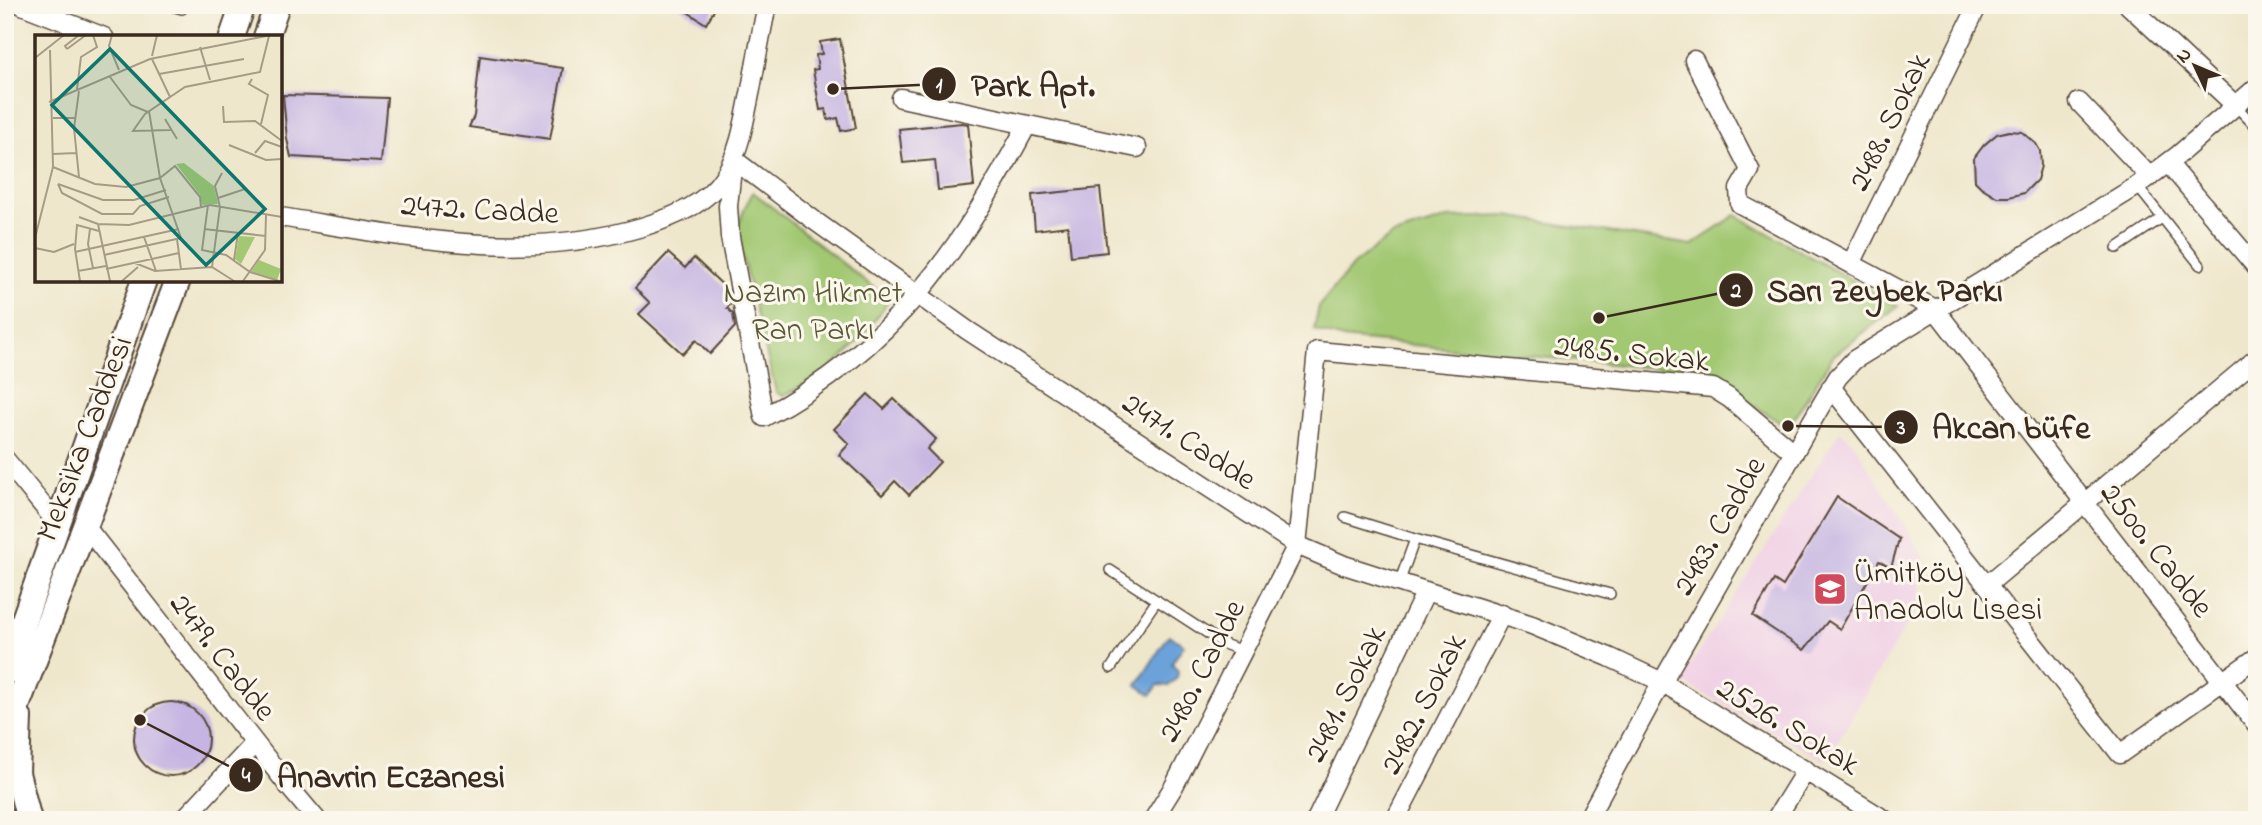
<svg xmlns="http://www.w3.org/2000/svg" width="2262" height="825" font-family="'Indie Flower',sans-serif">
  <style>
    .built { fill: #f0d0e5 }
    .green { fill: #a2c872; stroke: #6e7948; stroke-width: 2 }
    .water { fill: #6ba2d9; stroke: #53667c; stroke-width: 2 }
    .building { fill: #c6b5e2 }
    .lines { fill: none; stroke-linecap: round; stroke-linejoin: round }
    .lane-casing { stroke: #564638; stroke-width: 12 }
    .street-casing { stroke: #564638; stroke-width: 21 }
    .secondary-casing { stroke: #564638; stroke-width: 28 }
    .lane { stroke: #fff; stroke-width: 9 }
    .street { stroke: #fff; stroke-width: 18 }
    .secondary { stroke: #fff; stroke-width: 24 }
    .labels { text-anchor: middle; stroke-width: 6; stroke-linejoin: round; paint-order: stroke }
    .street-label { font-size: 32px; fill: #3b2a1e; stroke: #fbf7ec }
    .park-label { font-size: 32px; fill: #5a5937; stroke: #fbf7ec }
    .poi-label { font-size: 32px; fill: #3b2a1e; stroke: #fbf7ec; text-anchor: start }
    .inset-road { fill: none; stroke: #a79b86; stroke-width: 2 }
    .view { fill: #0f766e; fill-opacity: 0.15; stroke: #0f766e; stroke-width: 3.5 }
    .inset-edge { fill: none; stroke: #3b2a1e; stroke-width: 3.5 }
    .leader { fill: none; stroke: #3b2a1e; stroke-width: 2.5 }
    .callout-dot { fill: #3b2a1e; stroke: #fbf7ec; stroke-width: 2.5 }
    .mark-label { font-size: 21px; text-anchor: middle; font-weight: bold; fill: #fff }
    .callout-label { font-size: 33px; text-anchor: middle; font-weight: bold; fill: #3b2a1e; stroke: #fbf7ec; stroke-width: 6; stroke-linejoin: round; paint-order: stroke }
  </style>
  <rect width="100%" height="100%" fill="#fbf7ec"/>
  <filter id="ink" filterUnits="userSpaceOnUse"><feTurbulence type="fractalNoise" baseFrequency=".0143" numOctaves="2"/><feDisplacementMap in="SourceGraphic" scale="14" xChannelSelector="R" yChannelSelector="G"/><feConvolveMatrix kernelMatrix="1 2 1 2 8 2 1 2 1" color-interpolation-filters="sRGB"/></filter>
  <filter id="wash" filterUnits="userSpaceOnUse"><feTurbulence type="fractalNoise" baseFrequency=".00686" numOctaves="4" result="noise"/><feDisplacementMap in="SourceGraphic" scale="28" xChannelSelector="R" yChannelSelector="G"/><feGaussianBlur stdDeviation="1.57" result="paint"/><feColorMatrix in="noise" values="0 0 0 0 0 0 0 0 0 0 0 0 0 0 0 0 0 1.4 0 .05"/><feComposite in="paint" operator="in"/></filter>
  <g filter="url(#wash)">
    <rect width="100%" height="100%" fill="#efe7cc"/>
    <path class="built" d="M1840,431L1853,442L1927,562L1920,566V602L1826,761L1680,681Z"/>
    <path class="green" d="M753,192L889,300C859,345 833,373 783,396L776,392L741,252L738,227L745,207Z
      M1736,215L1898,306L1833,356L1788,428L1706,373L1340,338L1314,330L1319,306L1353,265L1391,236L1448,218L1507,216L1692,245Z"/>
    <path class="water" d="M1169,635L1184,645L1172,663L1178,671L1177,678L1168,686L1158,685L1151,695L1137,685Z"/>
    <g id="blocks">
      <path class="building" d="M677,5H717L706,24Z
        M840,39L856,128L841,131L838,118L828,120L826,109L820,110L813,70L818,69L816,55L822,54L820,42Z
        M480,56L563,68L550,139L469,127L474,116Z
        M283,95L387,98L381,162L291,157L287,139Z
        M962,123L968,124L974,186L938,190L935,160L903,163L899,129Z
        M2009,131L2022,132L2036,144L2040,151L2041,166L2037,180L2024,193L2009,197H1997L1981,187L1975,181L1974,158L1984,145L1997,134Z
        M1100,188L1107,252L1071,256L1068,226L1035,230L1032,195Z
        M668,253L685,268L694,258L729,291L731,304L727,308L733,314L735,327L710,354L696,340L683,354L639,314L650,303L635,288Z
        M868,394L884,409L894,399L936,439L927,449L940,462L909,495L895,481L882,495L839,455L849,444L834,429Z
        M1837,497L1899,539L1891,568L1879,561L1840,629L1828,621L1804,650L1753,616L1774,580L1783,586Z
        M134 739a37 37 0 1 1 74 0a37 37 0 1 1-74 0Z"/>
    </g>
  </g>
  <g filter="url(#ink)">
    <use href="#blocks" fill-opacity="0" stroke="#564638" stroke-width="2"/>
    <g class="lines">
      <defs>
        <path id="lane" d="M168,5L182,9L186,5
          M2235,105L2257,128
          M2137,186L2200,265
          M2117,248L2162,218
          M1345,517L1415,539L1610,594
          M1110,570L1224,644L1242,651
          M1399,583L1415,539
          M1111,668L1157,600"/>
        <path id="street" d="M22,5L104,37
          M2128,5L2235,105
          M1694,60L1750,170L1739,189L1740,204L1935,309L2257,726
          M901,98L1137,148
          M2079,102L2150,177
          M733,159L815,221L967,330L1297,545L1344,565L1532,625L1609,657L1662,682L1885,820
          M733,159L728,206L730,237L764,417C894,348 960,251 1027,125
          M2168,163L2257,268
          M280,217C402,236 520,263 642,227C674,217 707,204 725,175C741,149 745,117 751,89C756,61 761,33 767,5
          M1851,264L1978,5
          M1831,387L2120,754L2257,657
          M5,459L57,523
          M86,527L290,788L317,820
          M1987,585L2257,358
          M183,820L255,743
          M1153,820L1174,786L1297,545L1317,351L1713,388L1729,398L1794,453
          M1316,820L1426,591
          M1395,820L1502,614
          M1587,820L1662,682L1823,402L1838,377L1854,360L2137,186L2177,156L2257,87
          M1775,820L1806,770"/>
        <path id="secondary" d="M232,37L243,5
          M266,37L277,5
          M5,673L144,280
          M19,717L17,773L29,820
          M5,738L178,280"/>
      </defs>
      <use href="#lane" class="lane-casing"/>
      <use href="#street" class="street-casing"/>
      <use href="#secondary" class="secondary-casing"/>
      <use href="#lane" class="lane"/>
      <use href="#street" class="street"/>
      <use href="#secondary" class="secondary"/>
    </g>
  </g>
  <defs>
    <symbol id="school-square" viewBox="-11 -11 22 22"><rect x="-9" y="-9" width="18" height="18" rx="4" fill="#d1495b" stroke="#fbf7ec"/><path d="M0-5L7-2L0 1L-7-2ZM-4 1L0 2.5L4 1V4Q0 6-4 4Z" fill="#fff"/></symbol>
  </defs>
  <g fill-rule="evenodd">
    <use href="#school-square" x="1811" y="570" width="38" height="38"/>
  </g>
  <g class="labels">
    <g class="street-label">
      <text transform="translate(1888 121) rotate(-64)" y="11">2488. Sokak</text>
      <text transform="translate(480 208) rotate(3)" y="11">2472. Cadde</text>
      <text transform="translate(1632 352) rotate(6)" y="11">2485. Sokak</text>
      <text transform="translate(83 438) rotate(-69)" y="11">Meksika Caddesi</text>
      <text transform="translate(1190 440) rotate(33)" y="11">2471. Cadde</text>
      <text transform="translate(1718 525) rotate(-60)" y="11">2483. Cadde</text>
      <text transform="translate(2158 549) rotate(52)" y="11">2500. Cadde</text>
      <text transform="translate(224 656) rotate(52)" y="11">2479. Cadde</text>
      <text transform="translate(1200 670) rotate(-63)" y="11">2480. Cadde</text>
      <text transform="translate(1344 693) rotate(-64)" y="11">2481. Sokak</text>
      <text transform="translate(1422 703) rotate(-63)" y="11">2482. Sokak</text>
      <text transform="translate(1789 725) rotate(31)" y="11">2526. Sokak</text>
    </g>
    <g class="park-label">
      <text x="813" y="302">Nazım Hikmet<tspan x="813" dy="37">Ran Parkı</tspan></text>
    </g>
    <g class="poi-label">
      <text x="1854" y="582">Ümitköy<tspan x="1854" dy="37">Anadolu Lisesi</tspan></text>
    </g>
  </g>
  <g transform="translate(35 35)">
    <rect width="247" height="247" fill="#efe7cc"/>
    <path d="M149,128L179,151L183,169L167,170L165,160L141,129ZM204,201L220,202L206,229L200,224ZM224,225L246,234L242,245L216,237Z" fill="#a2c872"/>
    <path class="inset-road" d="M77,0L74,11L84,35M165,12L175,45M32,14L51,0M32,14L30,11L44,0M117,21L122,0M0,23L29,0M117,24L135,62M124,39L209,24M75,42L96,70L113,77M217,44L214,49L233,60L226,89M42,54L46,22L62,12L58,0M14,67L115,24L236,0M188,71L189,87L220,86L247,106M18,83H40M130,84L142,104M136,95L98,96L110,79L150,52L225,37L234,1M194,110L231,125L247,124M220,118L230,106L247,112M18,119L41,118M18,132L60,149L91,152L125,143L140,131L165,162L166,172M44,142L39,93L44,56M23,149L27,158L67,179H98L105,171L134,162M23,149L68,165H99L131,155M183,163L210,154M173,170L167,215L191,220L215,237L244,246M44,182L63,189L94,190L175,170L247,182M63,189L75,246M55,194L53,209L58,233M169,194L231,201M109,202L121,236M0,203L18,132L15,15M142,204L146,234M0,213L19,217L39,209M40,217L144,194M69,220L146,203L125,143L114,76M199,225L203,198M100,228L120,236L177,232L199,246M177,232L185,172L180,151L187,138M71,234L144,218M43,236L71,231M45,246L40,214L42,190L64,196M87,246L103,232M208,246L230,215L231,180"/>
    <path class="view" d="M75,14L230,174L171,230L17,70Z"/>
    <rect width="247" height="247" class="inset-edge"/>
  </g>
  <path class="leader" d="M833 89L939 84M1599 318L1736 290M1788 426L1901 427M140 720L246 775"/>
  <g class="callout-dot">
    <circle cx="833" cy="89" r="7"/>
    <circle cx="1599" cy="318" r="7"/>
    <circle cx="1788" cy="426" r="7"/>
    <circle cx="140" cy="720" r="7"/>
    <circle cx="939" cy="84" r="18"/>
    <circle cx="1736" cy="290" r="18"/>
    <circle cx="1901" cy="427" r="18"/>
    <circle cx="246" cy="775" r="18"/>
  </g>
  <g class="mark-label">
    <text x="939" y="92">1</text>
    <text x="1736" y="297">2</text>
    <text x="1901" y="434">3</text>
    <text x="246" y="782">4</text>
  </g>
  <g class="callout-label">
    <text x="1033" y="96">Park Apt.</text>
    <text x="1885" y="301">Sarı Zeybek Parkı</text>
    <text x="2011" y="438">Akcan büfe</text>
    <text x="391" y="787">Anavrin Eczanesi</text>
  </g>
  <rect width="2262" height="825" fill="none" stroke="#fbf7ec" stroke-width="28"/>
  <g transform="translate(2195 66) rotate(314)" stroke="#fbf7ec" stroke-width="5" paint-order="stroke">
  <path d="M0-5L12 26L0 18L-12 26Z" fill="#3b2a1e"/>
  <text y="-10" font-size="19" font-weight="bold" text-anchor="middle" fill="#3b2a1e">N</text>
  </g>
</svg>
